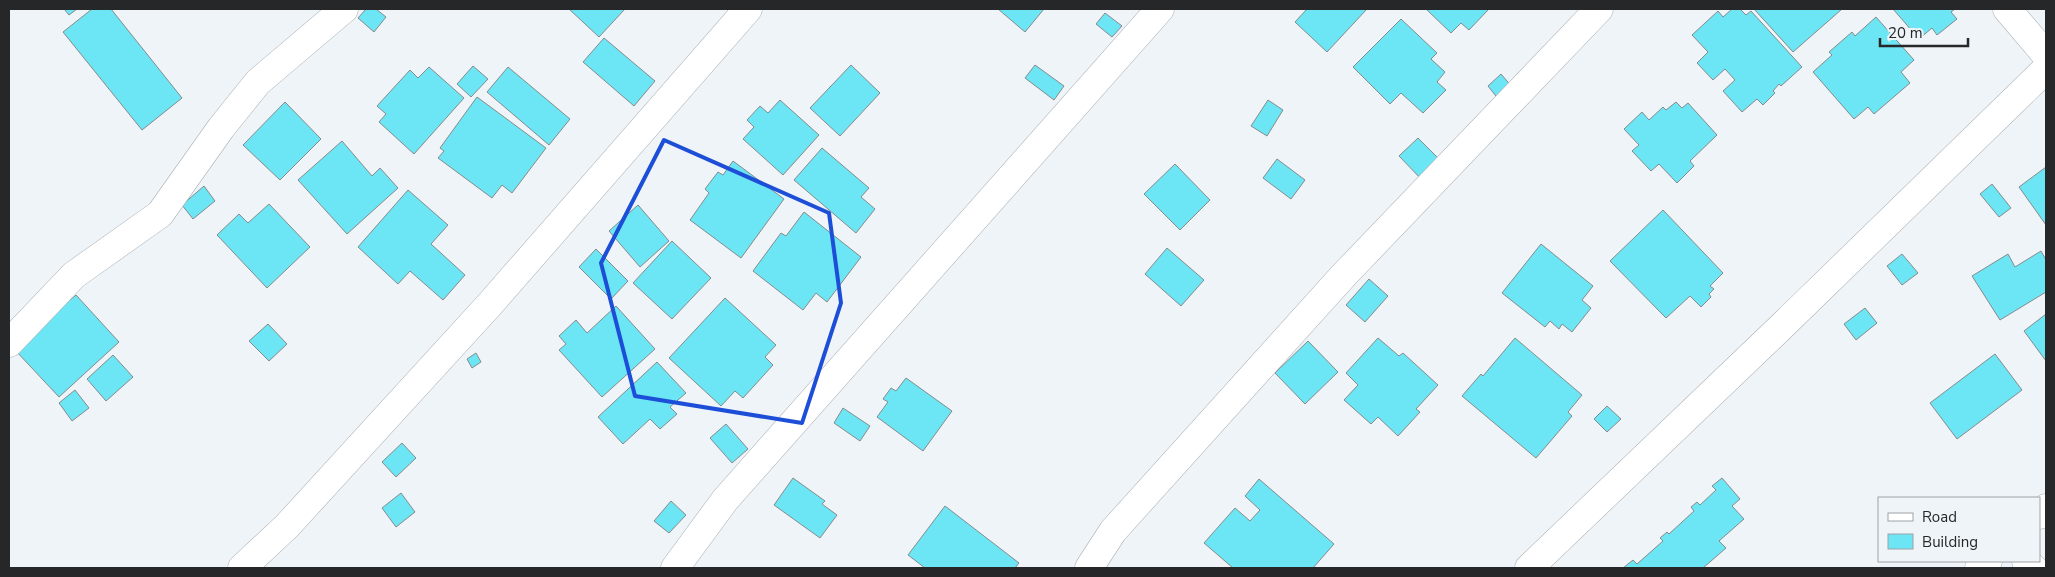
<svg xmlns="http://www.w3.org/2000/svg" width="2055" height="577" font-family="'Nunito Sans',sans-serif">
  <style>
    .building { fill: #6ce6f4; stroke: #858b8c }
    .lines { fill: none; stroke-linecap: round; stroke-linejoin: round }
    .minor-casing { stroke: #a9aeb2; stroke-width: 29 }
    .minor { stroke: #fff; stroke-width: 28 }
    .marked { fill: none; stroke: #1d4ed8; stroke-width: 4; stroke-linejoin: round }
  </style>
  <rect width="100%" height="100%" fill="#eff4f8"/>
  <path class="building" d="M64,9H77L69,15Z
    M92,9H111L182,98L142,130L63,32Z
    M366,9H376L386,17L374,32L358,18Z
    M569,9H625L599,37Z
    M998,9H1044L1025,32Z
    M1307,9H1367L1327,52L1295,22Z
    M1426,9H1489L1469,30L1461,23L1451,33Z
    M1732,9H1740L1746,15L1751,11L1802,67L1781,86L1779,84L1773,91L1775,93L1763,105L1757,99L1742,112L1723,91L1735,80L1725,69L1713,80L1697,63L1708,52L1692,35L1718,11L1723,17Z
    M1754,9H1842L1793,52Z
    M1893,9H1955L1951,12L1957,19L1937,35L1932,28L1919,39Z
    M1105,13L1122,26L1112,37L1096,24Z
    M1876,17L1914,60L1901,72L1910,83L1874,114L1868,107L1854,119L1813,72L1832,55L1829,52L1852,32L1855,36Z
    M1401,19L1437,53L1431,59L1445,72L1437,82L1446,90L1423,113L1401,93L1390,104L1353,67Z
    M604,38L655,81L634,106L583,62Z
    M851,65L880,93L840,136L810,108Z
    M1035,65L1064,86L1054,100L1025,78Z
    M473,66L488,79L471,97L457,84Z
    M429,67L464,98L414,154L379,122L386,114L377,106L410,70L418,78Z
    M508,67L570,119L549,145L487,92Z
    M1501,74L1513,88L1499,100L1488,86Z
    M477,97L546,148L512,193L502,185L492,198L438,158L444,151L440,148Z
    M780,100L819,135L783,175L743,139L754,127L747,120L760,106L768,113Z
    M1268,100L1283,110L1267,136L1251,126Z
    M285,102L321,139L280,180L243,145Z
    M1676,102L1682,108L1688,103L1717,135L1690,161L1694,166L1677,183L1659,164L1651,171L1632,151L1639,145L1624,129L1642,112L1649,120L1663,107L1666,110Z
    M1418,138L1443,163L1424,182L1399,156Z
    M342,141L372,176L380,168L398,188L347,234L298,180Z
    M822,148L869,188L861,197L875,209L856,233L794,180Z
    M1277,159L1305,180L1291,199L1263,178Z
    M733,161L784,199L741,258L690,220L709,193L705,189L718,172L723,175Z
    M1175,164L1210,200L1180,230L1144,194Z
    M2046,167V225L2019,187Z
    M1992,184L2011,208L1999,217L1980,194Z
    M204,186L215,201L193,219L182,205Z
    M408,190L448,225L431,244L465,275L443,300L410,271L398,284L358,247Z
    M269,204L310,247L267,288L217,235L239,214L248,223Z
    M638,205L669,241L640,267L609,231Z
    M1663,210L1723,273L1710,286L1714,289L1709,294L1711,297L1701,307L1690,296L1666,318L1610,261Z
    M804,212L861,257L827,302L816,293L803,310L753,271L781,233L786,236Z
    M672,241L711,278L672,319L633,283Z
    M1541,244L1593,286L1582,300L1591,308L1572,332L1562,324L1559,329L1550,321L1545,327L1502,293Z
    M1167,248L1204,280L1181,306L1145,274Z
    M596,249L628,281L611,299L579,267Z
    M2041,251L2046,260V292L2000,320L1972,276L2008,254L2015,267Z
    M1902,254L1918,273L1902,285L1887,266Z
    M1369,279L1388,296L1365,322L1346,305Z
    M64,293L70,300L76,295L119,342L59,397L15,350Z
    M725,298L776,345L765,357L773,365L743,398L735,391L721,406L669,358Z
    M616,306L655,349L602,397L559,350L566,344L559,336L576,320L587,333Z
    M1865,308L1877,323L1856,340L1844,324Z
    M2046,314V361L2024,331Z
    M268,324L287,344L269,361L249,341Z
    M1378,338L1399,356L1403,353L1438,385L1416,409L1420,412L1398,436L1378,417L1371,424L1344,400L1358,385L1346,373Z
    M1515,338L1582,395L1568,412L1572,416L1536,458L1462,396L1481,374L1483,376Z
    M1308,341L1338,372L1305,404L1275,373Z
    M476,353L481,362L472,368L467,359Z
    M1995,354L2022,390L1957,439L1930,403Z
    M113,355L133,377L106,401L87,379Z
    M657,362L686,393L670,407L677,414L660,429L650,419L623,444L598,417Z
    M906,378L952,411L923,451L877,417L888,402L883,399L891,388L896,391Z
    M75,390L89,408L72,421L59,403Z
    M1607,406L1621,419L1607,432L1594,419Z
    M843,408L870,426L860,441L834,423Z
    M726,424L748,449L732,463L710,438Z
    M402,443L416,458L396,477L382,462Z
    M793,478L825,501L822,504L837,515L820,538L774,505Z
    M1722,478L1740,499L1732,506L1744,519L1719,541L1726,548L1703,568H1623L1633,560L1637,564L1663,541L1660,538L1667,532L1669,534L1694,511L1691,507L1697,502L1700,505L1716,490L1712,486Z
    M1259,479L1334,544L1313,568H1233L1204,543L1235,508L1250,521L1260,510L1245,496Z
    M401,493L415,512L396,527L382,508Z
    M671,501L686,515L669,533L654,521Z
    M945,506L1019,563L1015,568H925L908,555Z"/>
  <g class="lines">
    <defs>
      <path id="minor" d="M2007,9L2046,55
        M9,343L74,275L160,214L221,128L258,82L344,9
        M2039,515L2046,508
        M2026,561L2033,568
        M242,568L287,526L490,304L748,9
        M675,568L725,500L1160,9
        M1089,568L1113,531L1343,276L1599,9
        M1529,568L1782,326L2046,69
        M1979,568L1988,561"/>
    </defs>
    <use href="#minor" class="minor-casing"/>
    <use href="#minor" class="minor"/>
  </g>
  <path class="marked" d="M664,140L829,213L841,303L802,423L635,396L601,263Z"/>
  <rect width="2055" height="577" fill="none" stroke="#252728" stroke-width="20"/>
  <rect x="1878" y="497" width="162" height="65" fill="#eff4f8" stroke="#9ea2a5"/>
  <rect x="1888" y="513" width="25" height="8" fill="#ffffff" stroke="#9ea2a5"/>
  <text x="1922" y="522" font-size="15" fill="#252728">Road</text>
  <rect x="1888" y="534" width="25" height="15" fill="#6ce6f4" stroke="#9ea2a5"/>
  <text x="1922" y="547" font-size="15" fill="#252728">Building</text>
  <path d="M1880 38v8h88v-8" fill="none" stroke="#252728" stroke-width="2.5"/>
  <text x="1888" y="38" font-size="15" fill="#252728" stroke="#eff4f8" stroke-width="4" paint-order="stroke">20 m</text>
</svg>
